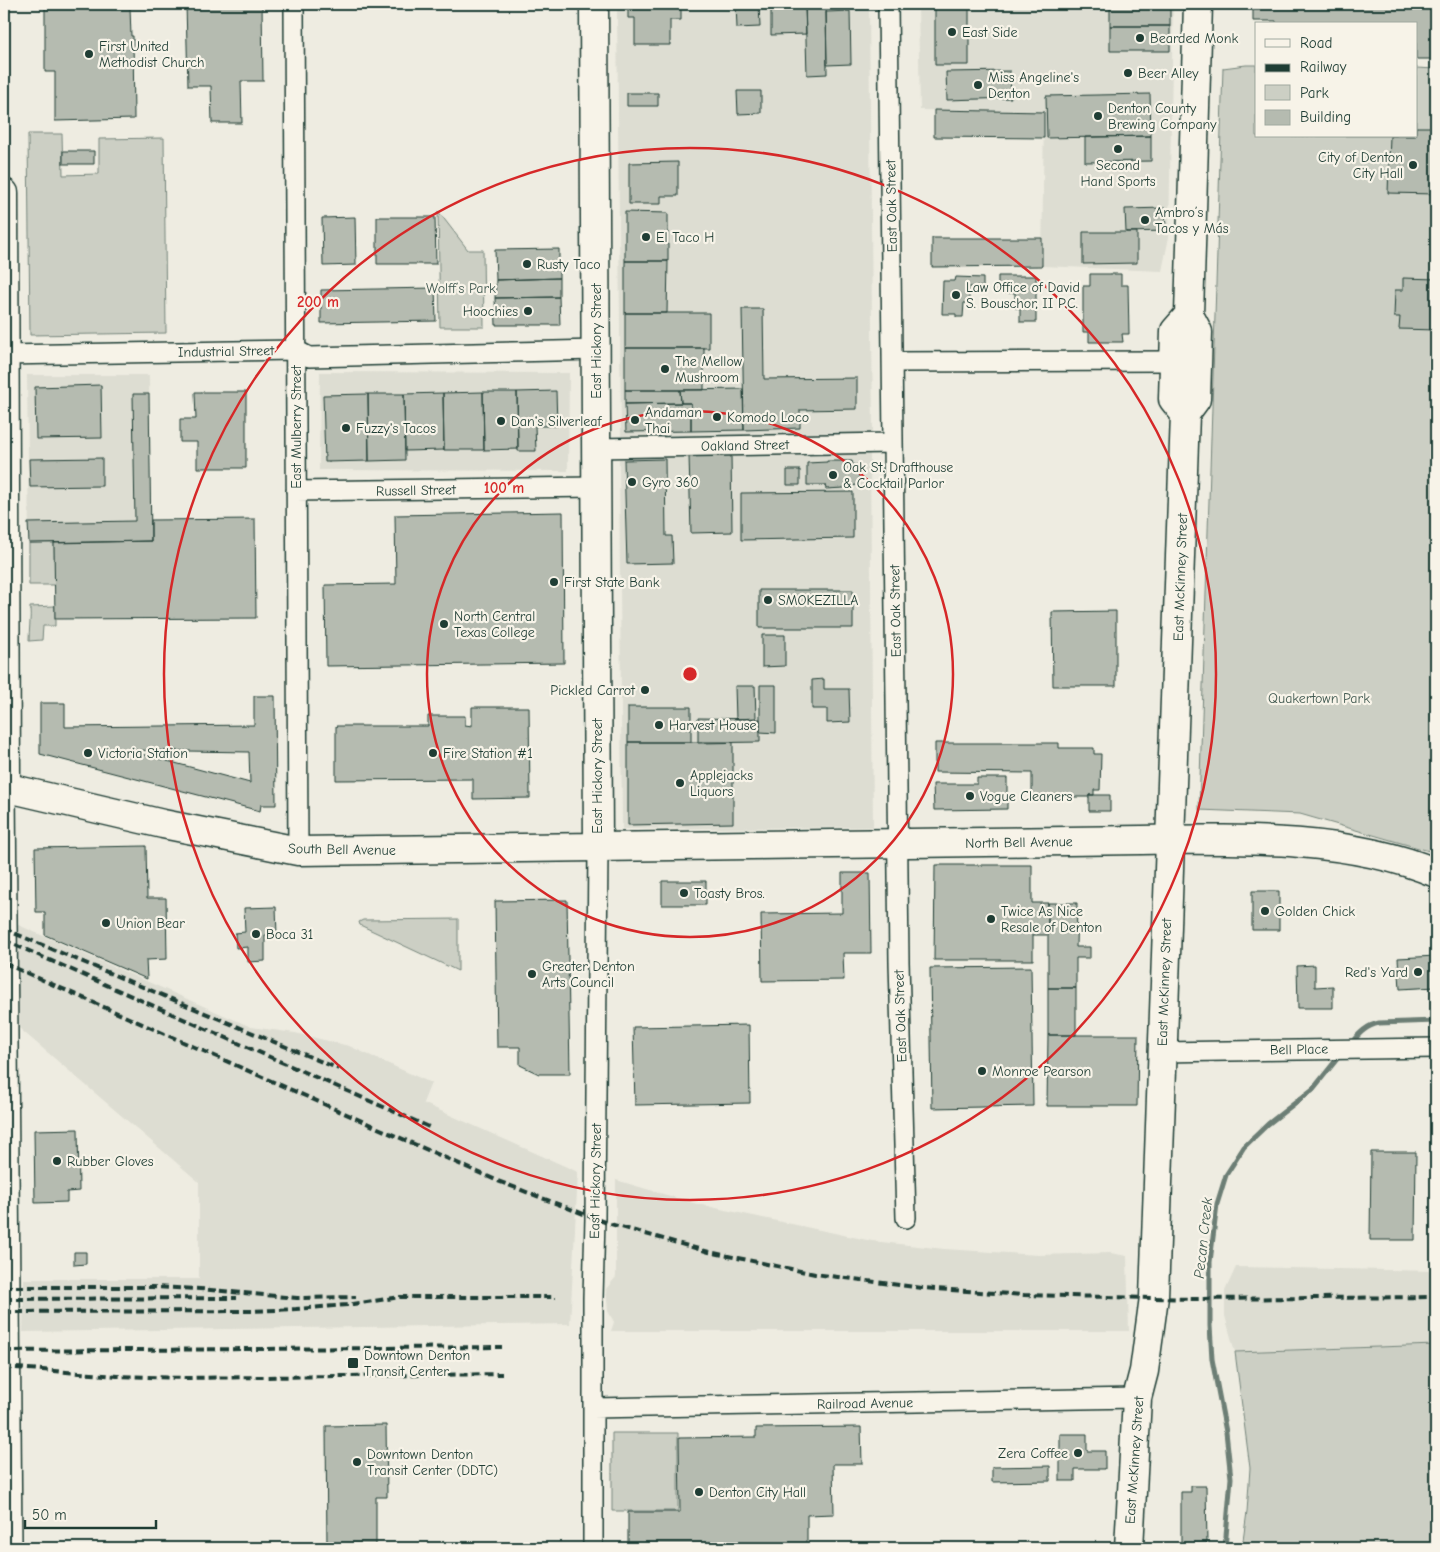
<svg xmlns="http://www.w3.org/2000/svg" width="1440" height="1552" font-family="'Comic Neue',sans-serif">
  <style>
    .built { fill: #ddddd2 }
    .green { fill: #cccfc4; stroke: #76867c }
    .lines { fill: none; stroke-linecap: round; stroke-linejoin: round }
    .stream { stroke: #6c7e74; stroke-width: 5 }
    .building { fill: #b5bbb0; stroke: #1f3d34; fill-rule: evenodd }
    .street-casing { stroke: #1f3d34; stroke-width: 22 }
    .secondary-casing { stroke: #1f3d34; stroke-width: 31 }
    .street { stroke: #f7f3e8; stroke-width: 19 }
    .secondary { stroke: #f7f3e8; stroke-width: 28 }
    .rail { stroke: #1f3d34; stroke-width: 4; stroke-dasharray: 8 4; stroke-linecap: butt }
    .ring { fill: none; stroke: #d62828; stroke-width: 2.5 }
    .poi-dot { fill: #1f3d34; stroke: #f7f3e8; stroke-width: 2 }
    .labels { text-anchor: middle; stroke-width: 4.5; stroke-linejoin: round; paint-order: stroke }
    .poi-label { font-size: 14px; fill: #1f3d34; stroke: #f7f3e8; text-anchor: start }
    .street-label { font-size: 14px; fill: #1f3d34; stroke: #f7f3e8 }
    .park-label { font-size: 14px; fill: #425a51; stroke: #f7f3e8 }
    .water-label { font-size: 15px; font-style: italic; fill: #3f584f; stroke: #f7f3e8 }
    .centre { fill: #d62828; stroke: #f7f3e8; stroke-width: 2.5 }
    .ring-label { font-size: 15px; text-anchor: middle; font-weight: bold; fill: #d62828; stroke: #f7f3e8; stroke-width: 4.5; stroke-linejoin: round; paint-order: stroke }
  </style>
  <rect width="100%" height="100%" fill="#eeece1"/>
  <filter id="ink" filterUnits="userSpaceOnUse"><feTurbulence type="fractalNoise" baseFrequency=".02" numOctaves="2"/><feDisplacementMap in="SourceGraphic" scale="10" xChannelSelector="R" yChannelSelector="G"/><feConvolveMatrix kernelMatrix="1 2 1 2 8 2 1 2 1" color-interpolation-filters="sRGB"/></filter>
  <g filter="url(#ink)">
    <path class="built" d="M617,4H869L873,434L621,436Z
      M918,4H1173L1169,237L1162,271L1042,266L1044,112L920,110Z
      M320,372L569,373L568,471L319,470Z
      M27,375H149L151,541L29,543Z
      M870,454L873,827L622,829L619,455Z
      M16,924L251,1027L295,1033L349,1046L431,1083L423,1103L578,1172L570,1324L23,1332L24,1279H199V1182L19,1028Z
      M616,1180L697,1204L872,1241L944,1249L1039,1255L1110,1253L1127,1256L1129,1331H611L614,1322L608,1311L606,1289L616,1277Z
      M1236,1267L1436,1271V1345L1235,1352L1225,1316V1291Z"/>
    <path class="green" d="M1246,65H1256V136H1416V68L1436,69V853L1300,814L1199,810L1223,68Z
      M28,134H62L63,175L99,174V139L164,138L166,333L30,335Z
      M438,211L468,250H483L484,327H440Z
      M29,543H54L55,585H29Z
      M55,606V626H43L42,640L29,641C29,629 31,619 30,607Z
      M458,919V971L360,925L359,922L363,920Z
      M1436,1345V1503L1434,1548H1242L1247,1512L1250,1468L1235,1352Z
      M612,1433H678V1511H612Z"/>
    <g class="lines">
      <path class="stream" d="M1350,1044C1359,1034 1365,1026 1379,1023L1436,1021
        M1225,1548L1231,1478L1226,1432L1212,1359L1210,1326V1262L1217,1204L1226,1175L1244,1147L1268,1124L1313,1089L1341,1054"/>
    </g>
    <path class="building" d="M45,4H95V8H130L131,36H133L134,119L55,121V72H45Z
      M186,4H262L263,81H241L242,123H212L211,86H188Z
      M628,4H681V20H670V45H635V18H628Z
      M736,4H759L760,27L737,28Z
      M771,4H805L806,34L771,35Z
      M805,4H826L827,74L807,75Z
      M935,4H969V65H935Z
      M1110,4H1170V26H1110Z
      M1253,4H1436V59H1416V24H1276V21H1253Z
      M850,11L851,64L827,65L826,12Z
      M1110,26H1170V51H1110Z
      M1010,71L1011,98L947,100L946,72Z
      M737,91H761V113L738,114Z
      M627,93H658V106H627Z
      M1150,94L1151,136L1047,138L1046,96Z
      M934,110L1044,112V138L934,137Z
      M1416,127H1436V194L1388,193L1390,136H1416Z
      M1151,136V161L1085,162V137Z
      M63,151H94V164H63Z
      M678,162V196H661V204H629V163Z
      M1165,208L1166,231L1126,232L1125,209Z
      M625,212L668,213V261H625Z
      M355,217L356,265L323,266L322,218Z
      M377,217H435L436,264H377Z
      M1083,232H1137V263L1083,264Z
      M932,238H1042V266L932,267Z
      M559,249V278L496,280L495,250Z
      M625,261H668L667,313H625Z
      M1090,274H1121V285H1128L1129,334H1122L1123,342H1089V332H1083V286H1090Z
      M998,276H1036V322H1020V308H1015V293H998Z
      M956,277L983,278V287H969V302L964,303L963,317H956V314H942L943,281H955Z
      M559,278V297L495,298L496,280Z
      M1403,278L1436,279V330L1399,329L1400,317H1394L1395,290H1403Z
      M435,288L436,321L321,323V290Z
      M559,297L560,325H496L495,298Z
      M742,309H763L764,379L857,378V409L800,410V428L744,430Z
      M625,313H709V348H625Z
      M625,348H704V390H625Z
      M101,385L102,438L36,439L35,387Z
      M743,389L744,430L691,431V403H681L680,390Z
      M625,390H680L681,403L625,404Z
      M556,391L557,426H535L536,451H518L517,392Z
      M195,392H246V468H197V442H180V419H196Z
      M483,392H517L518,449L484,450Z
      M483,392L484,450H444L443,393Z
      M443,393L444,450L405,451L404,394Z
      M133,394H149L151,541L29,543L28,523L135,521Z
      M368,394H404L405,460L369,461Z
      M368,394L369,461L325,462L323,395Z
      M681,403H691V431L626,432L625,404Z
      M731,454L732,532L691,533L689,455Z
      M102,458V486L30,487L29,459Z
      M665,459L666,536H672L673,563L627,564L624,460Z
      M827,461H852L853,465H859V485L844,486V488L826,489L825,485H807V463L827,462Z
      M787,470H800V485H787Z
      M853,492V538L741,540V493Z
      M563,512L564,663L326,666L325,585L396,584L395,515Z
      M255,519L256,618L55,619L54,543L151,541V520Z
      M759,590H853V628H759Z
      M1116,611V686H1053L1052,612Z
      M762,635H785V666L762,667Z
      M824,679V689H849L850,722L827,723V709H812V680Z
      M760,685H776V733L760,732Z
      M735,686H755L756,718L736,719Z
      M254,696H275L276,805H261L260,811L40,754V703H65V727L254,725ZM126,750L249,752L250,783Z
      M472,707H529L530,798L473,799V779L336,780V726H428V716H465V725L472,726Z
      M628,707H691V742H628Z
      M698,718L760,719V742L698,743Z
      M628,742H733V823L628,825Z
      M935,743H1059V748H1094V754H1101L1100,790H1094V795H1089V797H1032V773L935,772Z
      M977,778H1007V809L934,810L933,784H977Z
      M1089,795H1110V811H1089Z
      M146,846L147,898H166L167,959L146,960L147,979L45,935V912H36L35,848Z
      M935,865H1032V903H1048V935H1033V960H934Z
      M842,873H870L871,953H843L844,980L762,981L761,914L842,913Z
      M662,881H706V905H662Z
      M1252,891H1279V930H1252Z
      M567,900L570,1074H539L520,1065V1047H497L495,901Z
      M1048,903H1077L1076,947H1090V958H1076V988H1048Z
      M276,907L277,935H265V961L248,962V947L236,948L235,933L245,932L244,908Z
      M1436,956V987L1400,989L1398,958Z
      M1315,965V987L1333,986V1008H1298L1297,966Z
      M1031,967L1033,1106L932,1108L930,968Z
      M1048,988H1076V1035H1048Z
      M749,1025L750,1103L635,1105L633,1027Z
      M1048,1035H1138L1137,1106H1047Z
      M78,1129L79,1191L67,1192V1202L35,1203L34,1130Z
      M1371,1152H1416L1415,1240H1370Z
      M74,1252H86V1264L74,1265Z
      M386,1425L387,1497H376V1548H327L326,1426Z
      M861,1427L862,1464H833L834,1514L807,1515V1548H628V1512H680L679,1438L756,1437V1428Z
      M1060,1434H1087V1451H1105V1469H1075V1481H1060Z
      M1050,1466V1481L992,1482V1467Z
      M1191,1486H1206L1207,1544H1181V1492H1191Z"/>
    <g class="lines">
      <defs>
        <path id="street" d="M294,4L298,851
          M888,4L899,962L906,1218
          M4,355L296,350L309,357L596,350
          M893,362L1175,361
          M596,448L893,443
          M296,491L596,487
          M6,788L12,1548
          M1161,1052L1436,1048
          M593,1408L1137,1398
          M593,1548V1298L595,1218L598,847"/>
        <path id="secondary" d="M594,4L598,847
          M4,193L6,788
          M1185,414L1173,399L1175,331L1189,315
          M4,787L163,824L298,851L1142,840C1234,839 1350,836 1436,873
          M1129,1548L1137,1398L1144,1371L1154,1297L1185,414L1196,399L1198,332L1189,315L1198,4"/>
      </defs>
      <use href="#street" class="street-casing"/>
      <use href="#secondary" class="secondary-casing"/>
      <use href="#street" class="street"/>
      <use href="#secondary" class="secondary"/>
      <path class="rail" d="M4,929L339,1069
        M4,940L429,1127
        M4,963L498,1181L607,1223L709,1252L815,1274L922,1288L1024,1295L1194,1299L1436,1297
        M4,1287H152L200,1289L297,1298L356,1297
        M4,1299L237,1298
        M4,1312L253,1311L296,1309L347,1305L400,1297H556
        M4,1351L502,1347
        M4,1367L117,1376L184,1378L502,1374"/>
    </g>
  </g>
  <g class="ring">
    <circle cx="690" cy="674" r="263"/>
    <circle cx="690" cy="674" r="526"/>
  </g>
  <g class="poi-dot">
    <circle cx="952" cy="32" r="5"/>
    <circle cx="1140" cy="38" r="5"/>
    <circle cx="89" cy="54" r="5"/>
    <circle cx="1128" cy="73" r="5"/>
    <circle cx="978" cy="85" r="5"/>
    <circle cx="1098" cy="116" r="5"/>
    <circle cx="1118" cy="149" r="5"/>
    <circle cx="1413" cy="165" r="5"/>
    <circle cx="1145" cy="220" r="5"/>
    <circle cx="646" cy="237" r="5"/>
    <circle cx="527" cy="264" r="5"/>
    <circle cx="956" cy="295" r="5"/>
    <circle cx="528" cy="311" r="5"/>
    <circle cx="665" cy="369" r="5"/>
    <circle cx="717" cy="417" r="5"/>
    <circle cx="635" cy="420" r="5"/>
    <circle cx="501" cy="421" r="5"/>
    <circle cx="346" cy="428" r="5"/>
    <circle cx="833" cy="475" r="5"/>
    <circle cx="632" cy="482" r="5"/>
    <circle cx="554" cy="582" r="5"/>
    <circle cx="768" cy="600" r="5"/>
    <circle cx="444" cy="624" r="5"/>
    <circle cx="645" cy="690" r="5"/>
    <circle cx="659" cy="725" r="5"/>
    <circle cx="88" cy="753" r="5"/>
    <circle cx="433" cy="753" r="5"/>
    <circle cx="680" cy="783" r="5"/>
    <circle cx="970" cy="796" r="5"/>
    <circle cx="684" cy="893" r="5"/>
    <circle cx="1265" cy="911" r="5"/>
    <circle cx="991" cy="919" r="5"/>
    <circle cx="106" cy="923" r="5"/>
    <circle cx="256" cy="934" r="5"/>
    <circle cx="1418" cy="972" r="5"/>
    <circle cx="532" cy="974" r="5"/>
    <circle cx="982" cy="1071" r="5"/>
    <circle cx="57" cy="1161" r="5"/>
    <rect x="347" y="1357" width="12" height="12" rx="2.5"/>
    <circle cx="1078" cy="1453" r="5"/>
    <circle cx="357" cy="1462" r="5"/>
    <circle cx="699" cy="1492" r="5"/>
  </g>
  <g class="labels">
    <g class="poi-label">
      <text x="962" y="37">East Side</text>
      <text x="1150" y="43">Bearded Monk</text>
      <text x="99" y="51">First United<tspan x="99" dy="16">Methodist Church</tspan></text>
      <text x="1138" y="78">Beer Alley</text>
      <text x="988" y="82">Miss Angeline's<tspan x="988" dy="16">Denton</tspan></text>
      <text x="1108" y="113">Denton County<tspan x="1108" dy="16">Brewing Company</tspan></text>
      <text x="1403" y="162" text-anchor="end">City of Denton<tspan x="1403" dy="16">City Hall</tspan></text>
      <text x="1118" y="170" text-anchor="middle">Second<tspan x="1118" dy="16">Hand Sports</tspan></text>
      <text x="1155" y="217">Ambro’s<tspan x="1155" dy="16">Tacos y Más</tspan></text>
      <text x="656" y="242">El Taco H</text>
      <text x="537" y="269">Rusty Taco</text>
      <text x="966" y="292">Law Office of David<tspan x="966" dy="16">S. Bouschor, II P.C.</tspan></text>
      <text x="518" y="316" text-anchor="end">Hoochies</text>
      <text x="675" y="366">The Mellow<tspan x="675" dy="16">Mushroom</tspan></text>
      <text x="645" y="417">Andaman<tspan x="645" dy="16">Thai</tspan></text>
      <text x="727" y="422">Komodo Loco</text>
      <text x="511" y="426">Dan's Silverleaf</text>
      <text x="356" y="433">Fuzzy's Tacos</text>
      <text x="843" y="472">Oak St. Drafthouse<tspan x="843" dy="16">&amp; Cocktail Parlor</tspan></text>
      <text x="642" y="487">Gyro 360</text>
      <text x="564" y="587">First State Bank</text>
      <text x="778" y="605">SMOKEZILLA</text>
      <text x="454" y="621">North Central<tspan x="454" dy="16">Texas College</tspan></text>
      <text x="635" y="695" text-anchor="end">Pickled Carrot</text>
      <text x="669" y="730">Harvest House</text>
      <text x="98" y="758">Victoria Station</text>
      <text x="443" y="758">Fire Station #1</text>
      <text x="690" y="780">Applejacks<tspan x="690" dy="16">Liquors</tspan></text>
      <text x="980" y="801">Vogue Cleaners</text>
      <text x="694" y="898">Toasty Bros.</text>
      <text x="1001" y="916">Twice As Nice<tspan x="1001" dy="16">Resale of Denton</tspan></text>
      <text x="1275" y="916">Golden Chick</text>
      <text x="116" y="928">Union Bear</text>
      <text x="266" y="939">Boca 31</text>
      <text x="542" y="971">Greater Denton<tspan x="542" dy="16">Arts Council</tspan></text>
      <text x="1408" y="977" text-anchor="end">Red's Yard</text>
      <text x="992" y="1076">Monroe Pearson</text>
      <text x="67" y="1166">Rubber Gloves</text>
      <text x="364" y="1360">Downtown Denton<tspan x="364" dy="16">Transit Center</tspan></text>
      <text x="1068" y="1458" text-anchor="end">Zera Coffee</text>
      <text x="367" y="1459">Downtown Denton<tspan x="367" dy="16">Transit Center (DDTC)</tspan></text>
      <text x="709" y="1497">Denton City Hall</text>
    </g>
    <g class="street-label">
      <text transform="translate(891 206) rotate(-91)" y="5">East Oak Street</text>
      <text transform="translate(596 341) rotate(-90)" y="5">East Hickory Street</text>
      <text transform="translate(226 351) rotate(-1)" y="5">Industrial Street</text>
      <text transform="translate(296 427) rotate(-90)" y="5">East Mulberry Street</text>
      <text transform="translate(745 445) rotate(-1)" y="5">Oakland Street</text>
      <text transform="translate(416 490) rotate(-1)" y="5">Russell Street</text>
      <text transform="translate(1180 577) rotate(-88)" y="5">East McKinney Street</text>
      <text transform="translate(895 611) rotate(-91)" y="5">East Oak Street</text>
      <text transform="translate(597 776) rotate(-90)" y="5">East Hickory Street</text>
      <text transform="translate(1019 842) rotate(-1)" y="5">North Bell Avenue</text>
      <text transform="translate(342 849) rotate(1)" y="5">South Bell Avenue</text>
      <text transform="translate(1164 982) rotate(-88)" y="5">East McKinney Street</text>
      <text transform="translate(900 1016) rotate(-92)" y="5">East Oak Street</text>
      <text transform="translate(1299 1049) rotate(-1)" y="5">Bell Place</text>
      <text transform="translate(595 1181) rotate(-89)" y="5">East Hickory Street</text>
      <text transform="translate(865 1403) rotate(-1)" y="5">Railroad Avenue</text>
      <text transform="translate(1134 1460) rotate(-86)" y="5">East McKinney Street</text>
    </g>
    <g class="park-label">
      <text x="461" y="293">Wolff’s Park</text>
      <text x="1319" y="703">Quakertown Park</text>
    </g>
    <g class="water-label">
      <text transform="translate(1203 1238) rotate(-84)" y="5">Pecan Creek</text>
    </g>
  </g>
  <circle cx="690" cy="674" r="8" class="centre"/>
  <g class="ring-label">
    <text x="318" y="307">200 m</text>
    <text x="504" y="493">100 m</text>
  </g>
  <rect width="1440" height="1552" fill="none" stroke="#f7f3e8" stroke-width="20"/>
  <rect x="10" y="10" width="1420" height="1532" fill="none" stroke="#1f3d34" stroke-width="2" filter="url(#ink)"/>
  <rect x="1255" y="22" width="162" height="115" fill="#f7f3e8" stroke="#a1aaa0"/>
  <rect x="1265" y="39" width="25" height="8" fill="#f7f3e8" stroke="#a1aaa0"/>
  <text x="1300" y="48" font-size="15" fill="#1f3d34">Road</text>
  <rect x="1265" y="64" width="25" height="8" fill="#1f3d34" stroke="#a1aaa0"/>
  <text x="1300" y="72" font-size="15" fill="#1f3d34">Railway</text>
  <rect x="1265" y="85" width="25" height="15" fill="#cccfc4" stroke="#a1aaa0"/>
  <text x="1300" y="98" font-size="15" fill="#1f3d34">Park</text>
  <rect x="1265" y="110" width="25" height="15" fill="#b5bbb0" stroke="#a1aaa0"/>
  <text x="1300" y="122" font-size="15" fill="#1f3d34">Building</text>
  <path d="M25 1520v8h131v-8" fill="none" stroke="#1f3d34" stroke-width="2.5"/>
  <text x="32" y="1520" font-size="15" fill="#1f3d34" stroke="#f7f3e8" stroke-width="4" paint-order="stroke">50 m</text>
</svg>
